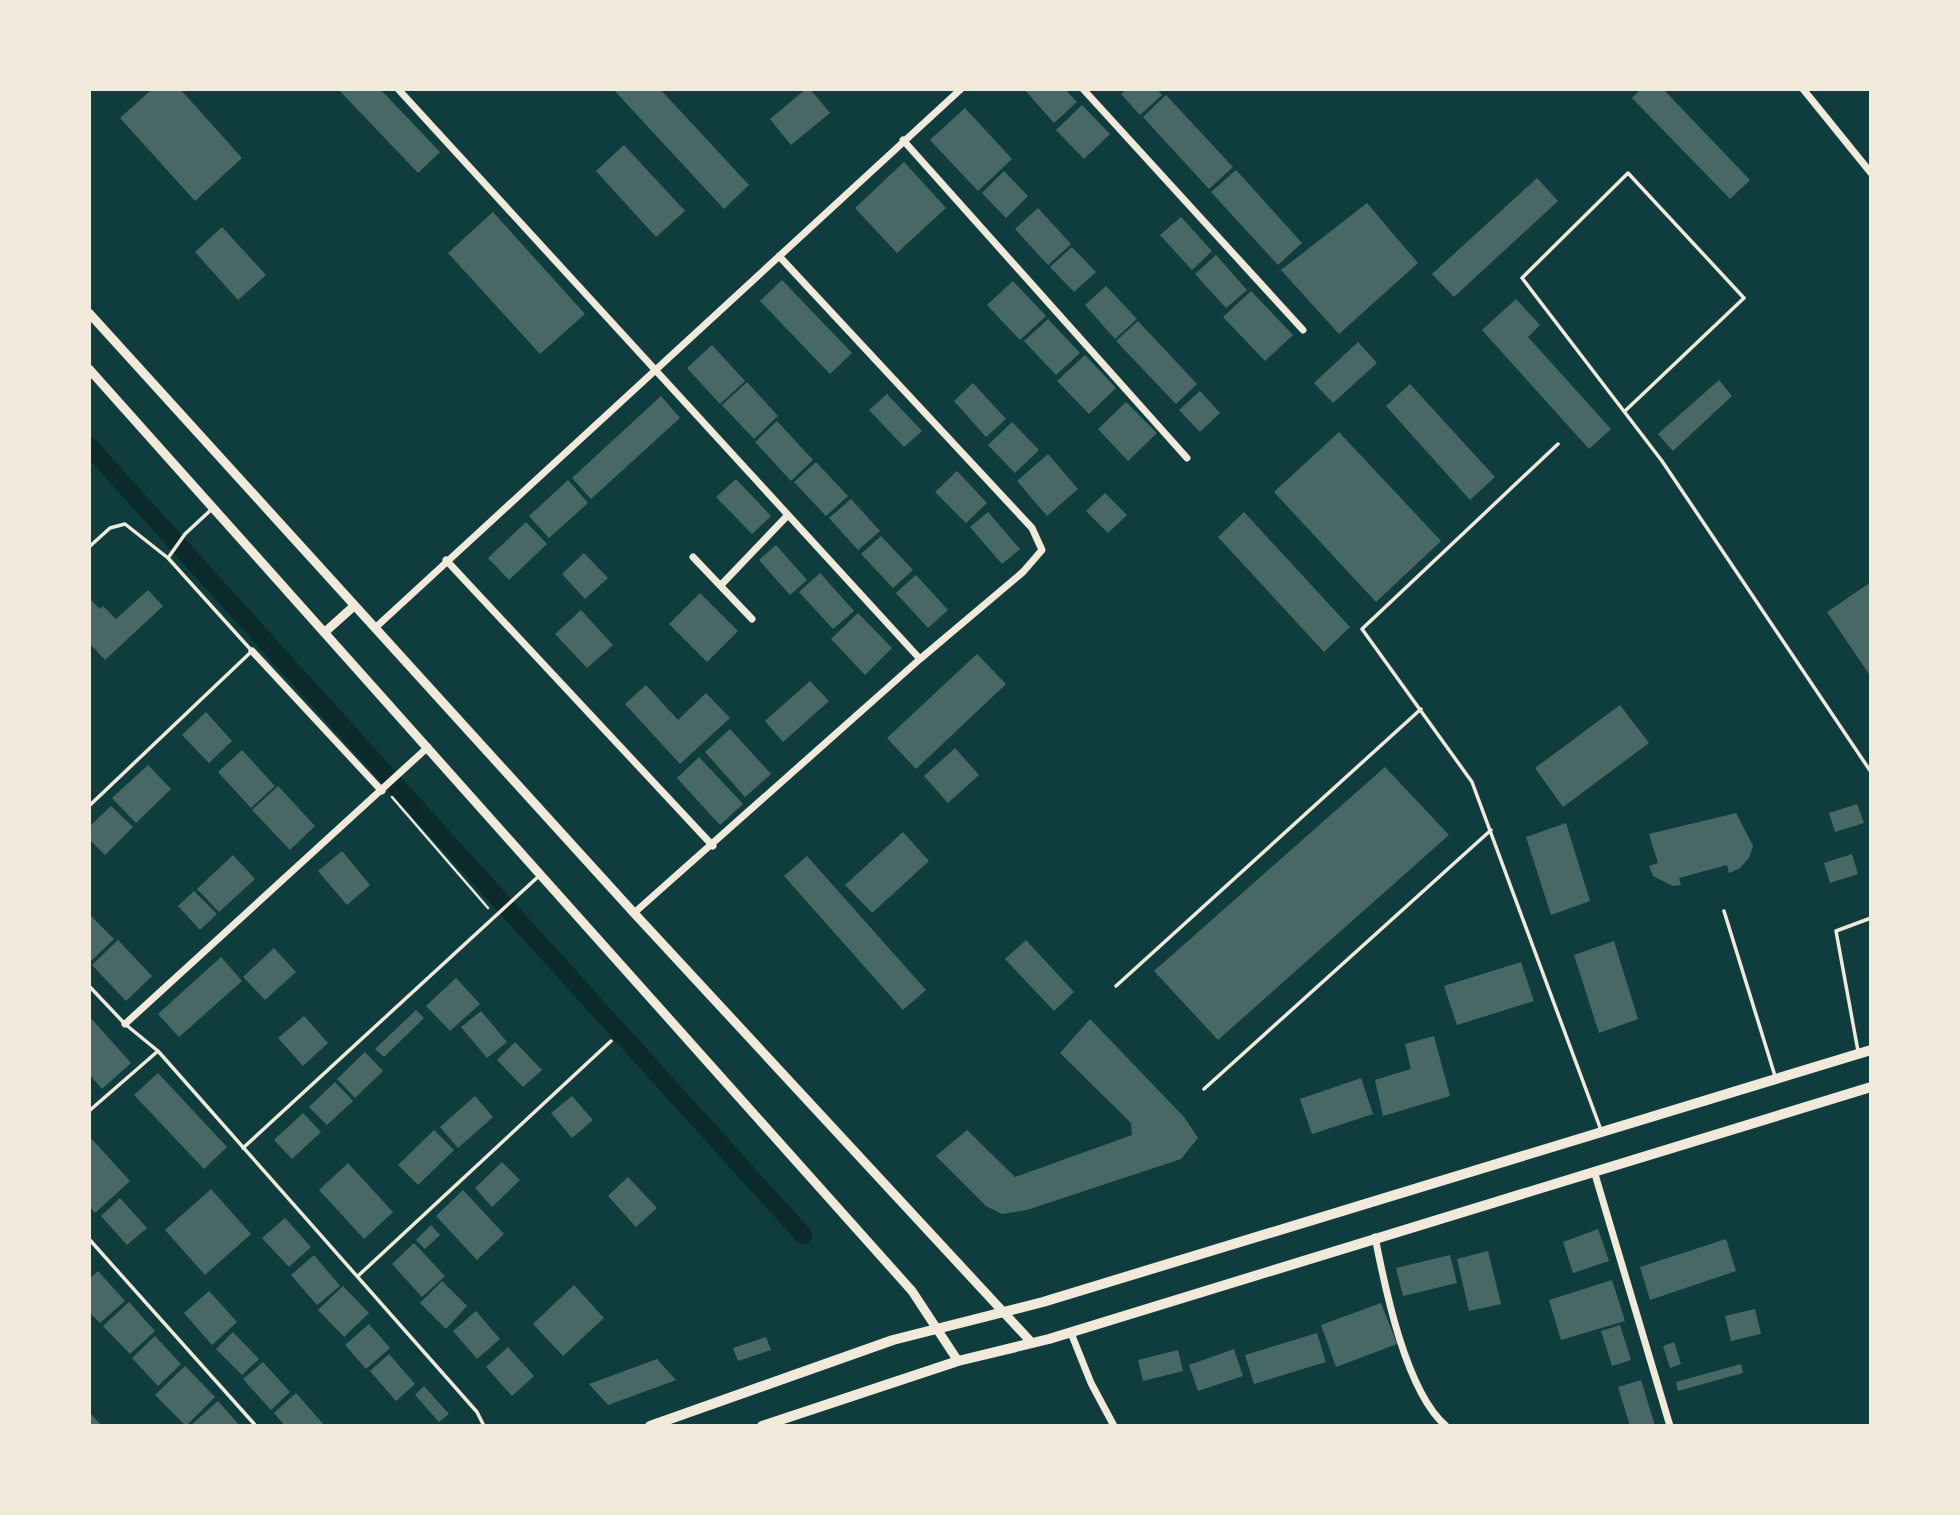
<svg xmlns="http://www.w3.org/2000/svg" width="1960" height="1515" font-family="'Sofia Sans Condensed',sans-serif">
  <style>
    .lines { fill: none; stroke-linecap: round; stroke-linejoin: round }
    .canal { stroke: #0a2a2b; stroke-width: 18 }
    .building { fill: #486865 }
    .path { stroke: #f1e9da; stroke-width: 2.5 }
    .service { stroke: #f1e9da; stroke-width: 3.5 }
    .minor { stroke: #f1e9da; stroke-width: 7 }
    .tertiary { stroke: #f1e9da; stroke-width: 9 }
    .secondary { stroke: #f1e9da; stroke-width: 10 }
  </style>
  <rect width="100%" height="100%" fill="#0f3d3e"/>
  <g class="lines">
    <path class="canal" d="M89,446L803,1235"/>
  </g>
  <path class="building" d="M152,89H180L242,158L195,201L120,118Z
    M338,89H380L440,152L418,173Z
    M613,89H660L749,185L724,209Z
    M806,89H810L830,113L791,145L770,119Z
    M1024,89H1065L1077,102L1054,123Z
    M1127,89H1157L1162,95L1140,115L1121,94Z
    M1641,89H1663L1750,180L1730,199L1632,98Z
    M1166,95L1233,167L1209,189L1143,117Z
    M1082,105L1110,134L1084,159L1056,130Z
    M965,108L1012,159L978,191L930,140Z
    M624,145L685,211L656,237L596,171Z
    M904,162L946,208L897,253L855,208Z
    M1236,170L1302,243L1278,265L1211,192Z
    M1004,171L1028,196L1006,218L982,193Z
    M1537,178L1558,201L1454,297L1432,274Z
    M1367,203L1418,263L1339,334L1281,270Z
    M1038,208L1071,244L1048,265L1015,229Z
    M493,212L585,314L540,354L448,253Z
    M1181,217L1212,251L1192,270L1160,235Z
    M222,227L266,275L238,300L195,252Z
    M1072,247L1096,272L1074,292L1050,267Z
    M1216,255L1247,290L1226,308L1195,274Z
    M782,280L852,353L830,374L760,301Z
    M1013,281L1046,316L1020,340L987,305Z
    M1106,286L1137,319L1115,339L1085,305Z
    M1251,291L1293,335L1265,361L1223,317Z
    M1516,299L1540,325L1528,337L1611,429L1589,449L1482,330Z
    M1048,319L1080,353L1056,375L1024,341Z
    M1138,321L1197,384L1176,404L1116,341Z
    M1358,342L1377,363L1333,403L1314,383Z
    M712,345L745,381L720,404L687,368Z
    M1085,355L1116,388L1089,414L1057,381Z
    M1719,380L1732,396L1673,451L1658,434Z
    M747,382L778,416L754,439L722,405Z
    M973,383L1006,419L986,437L954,401Z
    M1410,384L1495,477L1470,500L1386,406Z
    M1200,391L1220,413L1200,432L1179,410Z
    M887,394L922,431L904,447L869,410Z
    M661,396L680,418L591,499L572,478Z
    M1126,402L1157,433L1128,461L1098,429Z
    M777,421L813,460L791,481L755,442Z
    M1012,422L1039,450L1015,473L988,445Z
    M1339,432L1441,541L1376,602L1274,492Z
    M1048,454L1078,489L1047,516L1017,481Z
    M816,462L848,496L826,516L794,482Z
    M957,471L987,503L966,523L935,492Z
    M736,479L771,516L752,534L716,497Z
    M568,480L588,503L549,538L529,516Z
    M1105,493L1127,515L1108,533L1086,511Z
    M851,499L880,531L858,550L829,518Z
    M988,512L1020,549L1002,564L970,527Z
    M1244,512L1350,627L1324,652L1218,537Z
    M526,522L547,544L509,580L488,558Z
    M881,536L913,570L893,588L861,554Z
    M776,545L807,580L790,595L759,560Z
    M584,553L608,578L585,599L562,574Z
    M820,573L854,611L833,629L799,592Z
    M916,575L948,610L928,628L896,593Z
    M1871,582V677L1827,612Z
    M148,590L163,606L105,660L89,643V598L100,609L103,606L116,619Z
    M700,593L738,631L707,662L669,624Z
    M581,610L613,645L587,668L555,634Z
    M858,613L892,648L865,675L831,639Z
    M977,654L1006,684L916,769L887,738Z
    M810,681L829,701L783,742L765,721Z
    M646,685L678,720L706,693L730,718L680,764L625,704Z
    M1620,705L1649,743L1563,807L1535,768Z
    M206,712L232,741L209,763L182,735Z
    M730,729L771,774L745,797L705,752Z
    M955,748L979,775L948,803L924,776Z
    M242,750L275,786L251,808L218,772Z
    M699,757L743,804L720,825L677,778Z
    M148,765L171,789L136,823L112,798Z
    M1385,767L1449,835L1218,1040L1154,971Z
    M278,786L315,826L290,850L252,810Z
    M1857,804L1864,823L1835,832L1829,813Z
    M111,806L133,827L105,855L89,839V827Z
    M1736,813L1753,846L1749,858L1740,868L1729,873L1727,865L1679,878L1681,885L1673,886L1653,876L1649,866L1658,863L1649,834Z
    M1566,823L1590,901L1551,915L1526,837Z
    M903,832L929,861L872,913L845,885Z
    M342,851L370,885L347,905L318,871Z
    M1852,854L1858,874L1830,883L1824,863Z
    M233,855L255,879L219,912L197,889Z
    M807,856L926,990L903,1010L784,876Z
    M194,891L217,914L200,930L178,906Z
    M89,914L114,939L89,963Z
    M118,940L152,976L126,1001L92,965Z
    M1026,940L1074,992L1054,1011L1005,959Z
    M1614,941L1638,1019L1599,1033L1574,955Z
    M274,948L296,972L265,1000L243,977Z
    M221,957L242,981L179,1037L158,1014Z
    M1521,962L1534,1001L1457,1025L1444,986Z
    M456,978L480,1004L450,1031L426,1006Z
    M416,1010L424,1018L384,1057L375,1049Z
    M481,1011L507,1042L487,1058L461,1027Z
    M89,1016L131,1063L102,1089L89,1074Z
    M304,1016L328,1043L303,1066L278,1038Z
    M1090,1019L1184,1117L1198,1138L1181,1159L1027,1210L1002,1214L986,1206L936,1156L967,1130L1015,1177L1132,1135L1131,1123L1060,1053Z
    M1434,1036L1450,1096L1383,1116L1375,1080L1411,1069L1405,1044Z
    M515,1042L542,1070L523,1087L497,1060Z
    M365,1052L383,1071L355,1098L337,1079Z
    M158,1073L227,1147L204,1169L134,1095Z
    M1361,1078L1373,1114L1312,1134L1300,1099Z
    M335,1082L353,1101L327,1125L309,1107Z
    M475,1096L493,1117L458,1148L440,1127Z
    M572,1096L593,1120L572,1138L551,1113Z
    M303,1113L321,1132L292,1159L274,1140Z
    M434,1130L454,1150L418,1185L398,1165Z
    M89,1136L130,1181L95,1213L89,1206Z
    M502,1162L520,1180L492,1207L475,1188Z
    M348,1163L393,1212L364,1239L319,1190Z
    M628,1177L657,1208L636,1227L608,1196Z
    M211,1189L251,1234L205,1275L165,1230Z
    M463,1190L504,1234L477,1260L436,1216Z
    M120,1198L147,1228L127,1245L101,1216Z
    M285,1218L311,1247L289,1267L262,1238Z
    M431,1225L440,1235L425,1249L416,1240Z
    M1598,1229L1609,1261L1573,1273L1563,1242Z
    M1726,1239L1736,1271L1650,1300L1640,1267Z
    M414,1243L445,1276L422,1297L392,1264Z
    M1488,1251L1501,1304L1469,1311L1457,1259Z
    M314,1255L340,1286L317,1305L291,1275Z
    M1450,1255L1457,1283L1403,1296L1396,1268Z
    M98,1271L125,1301L100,1323L89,1312V1279Z
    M1612,1280L1625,1321L1561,1340L1549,1300Z
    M442,1281L467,1306L446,1329L420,1303Z
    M574,1285L604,1318L563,1356L533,1324Z
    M343,1286L369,1313L344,1337L318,1310Z
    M209,1291L237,1322L212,1345L184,1313Z
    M129,1302L155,1331L130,1354L103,1326Z
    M1381,1303L1397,1344L1336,1367L1321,1325Z
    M1755,1309L1761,1334L1731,1341L1725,1316Z
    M476,1311L500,1339L477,1359L453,1331Z
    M369,1324L390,1348L366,1369L345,1345Z
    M1620,1325L1631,1360L1612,1366L1601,1331Z
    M233,1332L259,1359L242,1375L216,1349Z
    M1317,1333L1326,1362L1254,1384L1245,1355Z
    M155,1336L181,1364L158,1386L132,1358Z
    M766,1337L771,1350L738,1361L733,1348Z
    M1674,1342L1681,1364L1670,1368L1663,1346Z
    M508,1347L534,1376L512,1396L486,1367Z
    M1234,1349L1243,1376L1198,1391L1189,1365Z
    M1178,1350L1183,1371L1143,1381L1138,1360Z
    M389,1354L415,1384L396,1401L370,1371Z
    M657,1359L676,1380L608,1405L589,1384Z
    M263,1362L290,1392L271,1410L243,1379Z
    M1741,1364L1743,1373L1678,1391L1676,1382Z
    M185,1366L215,1397L186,1426L155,1395Z
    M1641,1380L1655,1426H1630L1618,1387Z
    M424,1386L449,1414L439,1422L415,1395Z
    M296,1393L325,1426H285L274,1413Z
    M218,1401L240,1426H190Z
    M89,1412L102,1426H89Z"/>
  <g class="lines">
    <path class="path" d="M392,797L488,908"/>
    <path class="service" d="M1625,411L1744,298L1628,173L1522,278L1662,461L1871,772
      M1558,444L1362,629L1472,782L1601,1130
      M89,547L110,528L125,524L168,558L185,534L213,508
      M89,806L252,651L168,558
      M1724,911L1775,1076
      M89,986L125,1024L158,1051L477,1412L484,1426
      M1116,986L1421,709
      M1858,1051L1836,931L1871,918
      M1204,1089L1491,830
      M89,1111L158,1051
      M243,1148L540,875
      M89,1239L256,1426
      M359,1275L611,1041"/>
    <path class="minor" d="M398,89L920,659L634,913
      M1083,89L1303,330
      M1803,89L1871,173
      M903,140L1187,458
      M779,256L1032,528L1042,550L1023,572L920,659
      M693,557L752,619
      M446,560L713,846
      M721,585L787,516
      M375,628L961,89
      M252,651L382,791
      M125,1024L428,747
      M1594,1171L1670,1426
      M1375,1237C1385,1288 1406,1392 1446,1426
      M1071,1333L1091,1383L1114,1426"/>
    <path class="tertiary" d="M89,313L634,913L1032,1343
      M89,369L912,1291L958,1361
      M325,632L354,606"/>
    <path class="secondary" d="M650,1426L893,1340L1043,1302L1871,1050
      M762,1426L958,1361L1049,1339L1871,1087"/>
  </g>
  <rect width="1960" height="1515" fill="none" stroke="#f1e9da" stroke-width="182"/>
</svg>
